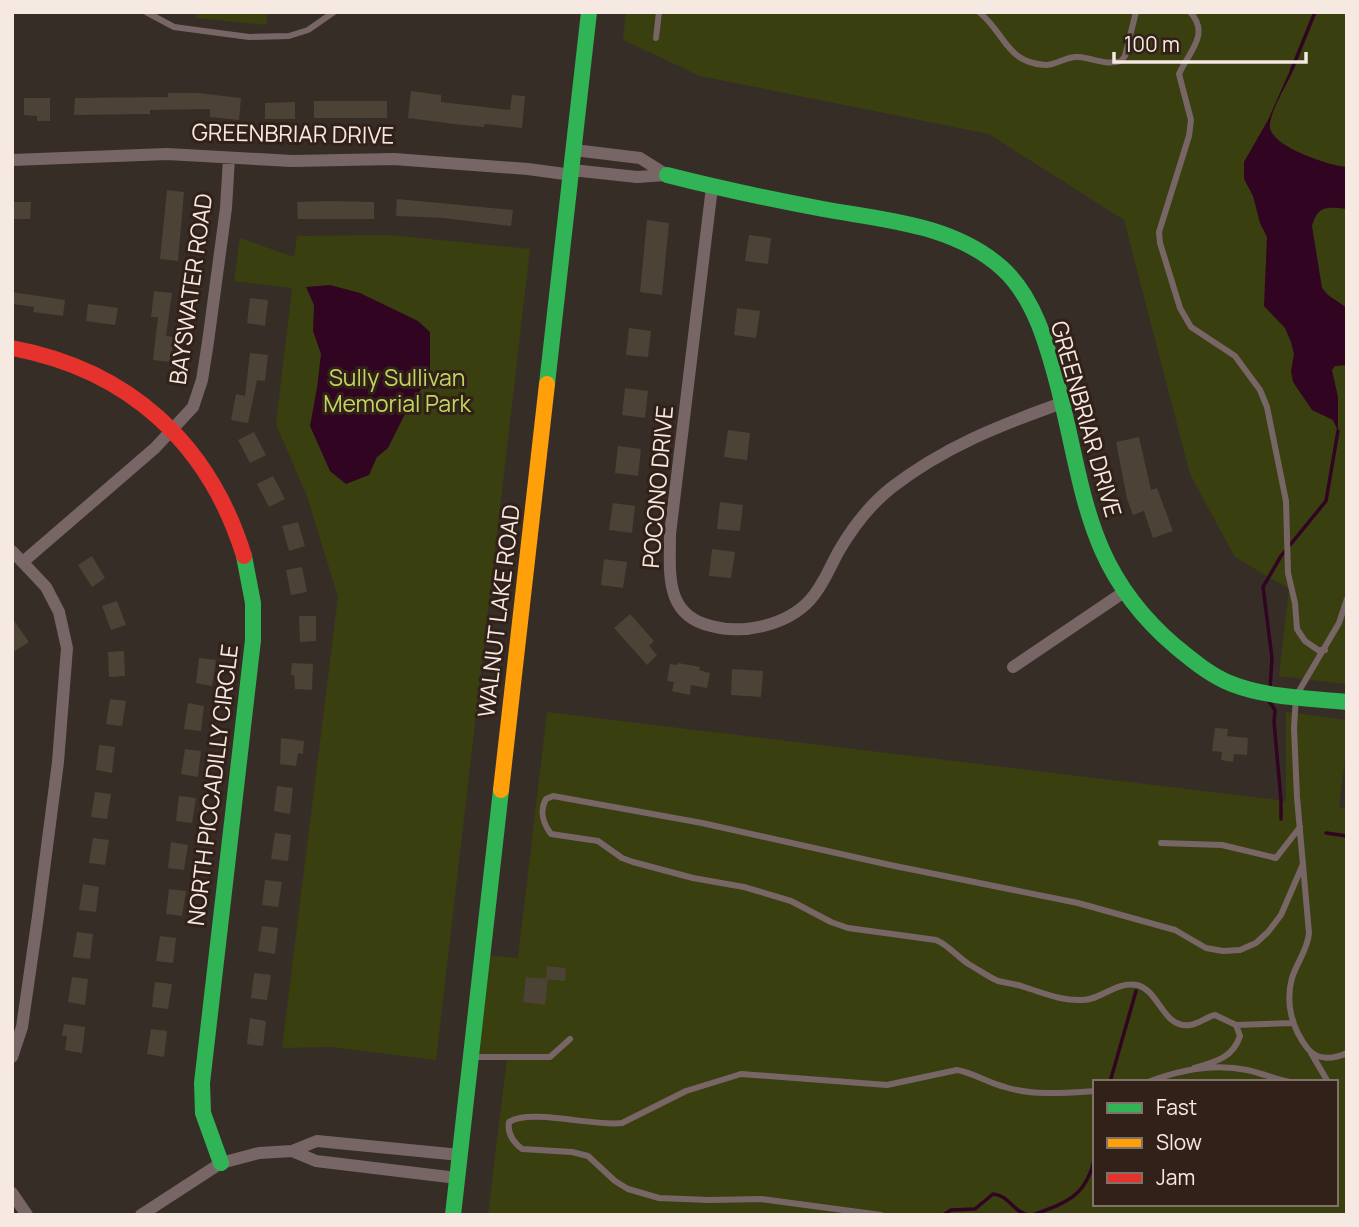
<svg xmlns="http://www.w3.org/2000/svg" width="1359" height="1227" font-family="Manrope,sans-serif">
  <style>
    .green { fill: #3a3f0f; fill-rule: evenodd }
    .water { fill: #310422 }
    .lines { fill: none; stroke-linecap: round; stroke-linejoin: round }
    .stream { stroke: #310422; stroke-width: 3.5 }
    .building { fill: #4c4236 }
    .lane { stroke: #786666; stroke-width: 6 }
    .street { stroke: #786666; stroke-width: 12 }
    .fast { stroke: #30b455; stroke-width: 16 }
    .slow { stroke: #ff9f0a; stroke-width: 16 }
    .jam { stroke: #e5322d; stroke-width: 16 }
    .labels { text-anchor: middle; stroke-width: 6; stroke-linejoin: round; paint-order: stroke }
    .street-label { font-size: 23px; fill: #f5e9e2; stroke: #322118 }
    .park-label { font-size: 23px; fill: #c1d65e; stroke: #322118 }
  </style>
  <rect width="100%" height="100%" fill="#372d27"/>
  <path class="green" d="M197,12H268L266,25L196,18Z
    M626,12H1347L1345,684L1279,676L1289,589L1235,557L1190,474L1124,220L989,134L700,76L623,40Z
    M390,235L530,249L436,1060L331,1047L282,1048L338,597L307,496L276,424L292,288L234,281L240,238L294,257L297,236Z
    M547,712L1286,801V712L1347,720V742L1339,807L1347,809V1215H488L507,1058L473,1053L484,955L518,958ZM1095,1082H1336V1204H1095Z"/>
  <path class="water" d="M1291,68L1293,71C1287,84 1268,115 1270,128C1273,147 1330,166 1347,167V209C1327,207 1318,205 1312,226L1322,288L1328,295L1347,308V365L1335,366L1332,370L1338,397V431L1333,420L1312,410L1293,382L1291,371L1294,354L1291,342L1285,328L1264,306L1267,237L1260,223L1253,196L1244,179V162L1268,120Z
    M330,285L360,293L418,321L430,332V377L408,408L388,448L377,457L369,475L346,484L330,471L310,426L317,388L321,354L313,331L314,305L306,287Z"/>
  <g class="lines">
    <path class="stream" d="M1292,69L1315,12
      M1270,689L1272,658L1263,587L1281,556L1326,501L1338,431
      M1269,701L1275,710L1274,722L1281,800V819
      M1326,833L1347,836
      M1110,1082L1136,991
      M943,1215L951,1210L975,1209L993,1194C1009,1195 1014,1213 1029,1215
      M1033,1215C1068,1202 1087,1196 1095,1156"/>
  </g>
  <path class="building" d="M411,91L441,95V102L510,110L512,95L525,96L522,128L485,124L484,127L454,124L408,118Z
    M168,93H198L241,98L239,120L210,117V109L150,110V114L74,115L75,98L168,97Z
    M24,98H50V121H37V116L24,115Z
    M314,101H387V118H314Z
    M295,102V119H265V103Z
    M167,190L184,192L178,261L160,259Z
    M397,199L513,210L511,226L444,218L396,216Z
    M327,201L374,202V219H298L297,202Z
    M12,202H31L30,219H12Z
    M647,220L669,223L662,295L640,292Z
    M749,235L771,238L768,264L745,261Z
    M154,291L172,293L166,336L174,337L170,362L153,360L158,317H151Z
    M12,292L65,300L63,316L33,312L34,307L12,304Z
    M250,298L268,300L265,326L247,323Z
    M88,304L118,308L115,325L86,321Z
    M737,308L760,311L756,338L734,335Z
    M629,328L651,331L648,357L626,355Z
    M250,353L268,355L265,381L257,380L248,423L231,420L236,394L245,396Z
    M625,388L648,391L645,418L622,415Z
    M728,430L750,433L747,460L724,457Z
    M254,432L266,455L250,463L238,440Z
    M1139,437L1151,490L1157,488L1173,531L1153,538L1144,511L1133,515L1127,499L1116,442Z
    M618,446L641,449L638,476L615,473Z
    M273,476L285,499L269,507L257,484Z
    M720,502L743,505L740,531L717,529Z
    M613,503L635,506L632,533L609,530Z
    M298,522L305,546L289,551L282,526Z
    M712,549L735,552L731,578L709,576Z
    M92,556L105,578L92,587L78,565Z
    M604,559L627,562L623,588L601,585Z
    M302,567L307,592L291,595L286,570Z
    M117,601L126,625L111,630L102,606Z
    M630,614L654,641L649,646L657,655L647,665L614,628Z
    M299,616H316V641L300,642Z
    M12,618L29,642L12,653Z
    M124,651L125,676L109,677L108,652Z
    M199,658L216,660L212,686L196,683Z
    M292,663L313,664L312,690L295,689L294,675H291Z
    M678,663L700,667L699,670L710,673L707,688L691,685L690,695L672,691L674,682L667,681L670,664L677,665Z
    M732,669L763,671L761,697L731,695Z
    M110,699L126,701L122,726L106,724Z
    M188,703L204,706L201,731L184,729Z
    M1215,728L1228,729L1227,736L1248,738L1247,755L1234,754L1233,762L1221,760L1222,752L1212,751Z
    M281,738L304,741L303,754L298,753L296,766L280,764Z
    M99,745L115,747L112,773L96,770Z
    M185,749L201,751L198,777L181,774Z
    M277,786L293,788L290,814L274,811Z
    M95,792L111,794L107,819L91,817Z
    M179,796L196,798L192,823L176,821Z
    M275,833L291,835L288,861L271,859Z
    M93,838L109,840L105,865L89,863Z
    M171,842L188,845L184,870L168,868Z
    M265,880L282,882L278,907L262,905Z
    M83,884L99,887L96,912L79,910Z
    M169,889L186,891L182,916L166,914Z
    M262,926L278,928L275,954L258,951Z
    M77,932L93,934L90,959L73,957Z
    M160,936L176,938L173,963L156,961Z
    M547,966L566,968L565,981L546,979Z
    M254,973L271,975L267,1000L251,998Z
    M72,977L88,979L85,1005L68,1002Z
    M526,977L548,979L545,1005L523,1002Z
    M155,982L172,984L168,1009L152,1007Z
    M250,1018L266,1021L263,1046L247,1044Z
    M64,1024L85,1027L82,1053L65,1050L67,1036H62Z
    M151,1029L167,1031L164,1057L147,1054Z"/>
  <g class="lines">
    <path class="lane" d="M146,12L174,27L249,37L289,36L308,30L334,12
      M979,12C1006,34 1006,63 1046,65C1057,65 1066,56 1078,57C1093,58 1107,66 1121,61L1125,56L1136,12
      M1190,12C1211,34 1188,53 1179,74L1191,120L1189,136L1159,232L1160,243L1180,308L1191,327L1235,356L1260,390L1267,407L1286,501L1288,573L1295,603L1297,629L1305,641L1318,650H1325
      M656,38L659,12
      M1347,599L1339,623L1296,696L1294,728L1297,797L1309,933C1308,949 1297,962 1292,978C1285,1003 1292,1029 1308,1049C1318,1061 1334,1059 1347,1053
      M1161,843L1222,845L1276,858L1300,827
      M1236,1025L1293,1023
      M1311,1053L1328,1082
      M473,1057H550L570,1039
      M1194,1068C1215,1062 1233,1058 1240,1036L1236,1025L1215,1015C1206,1017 1199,1024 1190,1025C1163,1029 1160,991 1137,985C1115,981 1102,1000 1082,1000C1061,1001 1044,993 1024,987C1016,984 1007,983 998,981C989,977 979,970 970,965C958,958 950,946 936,940L848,928L831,922L791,901L744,887L693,878L633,862L622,858L598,841L551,834C543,823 539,812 546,799L553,796L702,823L890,865L1078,903L1175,930L1206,948L1223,951L1240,950L1256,943L1268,932L1281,915L1303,864
      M1148,1082C1179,1070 1214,1063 1247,1070C1261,1073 1275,1079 1290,1082
      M881,1215L761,1199L709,1200L659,1198L628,1189L615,1181L588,1156L572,1152L522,1149C513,1142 507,1134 509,1122C530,1108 595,1127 622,1123L686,1091L741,1074L887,1085L957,1070C974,1073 988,1083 1005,1087C1034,1096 1065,1093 1095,1091"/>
    <path class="street" d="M12,160L167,154L292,161L394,159L528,169L572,175
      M572,170L637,177L667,175L640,158L574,150
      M712,187L670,534C670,573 664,615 711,626C744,635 787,625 810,600C824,585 830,566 840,549C853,527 871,504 891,488C944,447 1000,425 1062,403
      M12,551L46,587L59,612L67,648L58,762L38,916L22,1027L12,1057
      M24,561L155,448L193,407L202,380L208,342L226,208L229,158
      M1013,667L1124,592
      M292,1151L316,1161L457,1178
      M12,1193L27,1215
      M141,1215L221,1163L259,1153L292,1151L317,1141L460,1155"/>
    <path class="fast" d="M667,175C718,188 770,199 823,209C883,220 953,224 1002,268C1034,297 1047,344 1058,386C1085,491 1085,569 1175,646C1192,660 1211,676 1232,684C1268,698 1309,698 1347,702
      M547,384L589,12
      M221,1163L203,1113L202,1083L253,640V603L244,556
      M453,1215L501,790"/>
    <path class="slow" d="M501,790L547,384"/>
    <path class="jam" d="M12,348C129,370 209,443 244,556"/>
  </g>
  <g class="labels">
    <g class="street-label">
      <text transform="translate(293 134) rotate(1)" y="8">GREENBRIAR DRIVE</text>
      <text transform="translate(191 289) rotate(-82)" y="8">BAYSWATER ROAD</text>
      <text transform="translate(1086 419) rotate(74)" y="8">GREENBRIAR DRIVE</text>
      <text transform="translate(658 487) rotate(-85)" y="8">POCONO DRIVE</text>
      <text transform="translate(499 611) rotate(-83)" y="8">WALNUT LAKE ROAD</text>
      <text transform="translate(213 785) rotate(-83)" y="8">NORTH PICCADILLY CIRCLE</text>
    </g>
    <g class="park-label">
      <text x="397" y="386">Sully Sullivan<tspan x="397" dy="26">Memorial Park</tspan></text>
    </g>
  </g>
  <rect width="1359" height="1227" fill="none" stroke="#f5e9e2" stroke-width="28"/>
  <rect x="1093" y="1080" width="245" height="126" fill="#322118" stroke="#807169" stroke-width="2"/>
  <rect x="1107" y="1103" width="35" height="10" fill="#30b455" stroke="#807169" stroke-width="2"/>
  <text x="1156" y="1115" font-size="21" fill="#f5e9e2">Fast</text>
  <rect x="1107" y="1138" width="35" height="10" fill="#ff9f0a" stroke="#807169" stroke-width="2"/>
  <text x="1156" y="1150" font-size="21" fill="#f5e9e2">Slow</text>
  <rect x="1107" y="1173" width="35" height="10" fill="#e5322d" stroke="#807169" stroke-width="2"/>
  <text x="1156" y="1185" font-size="21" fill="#f5e9e2">Jam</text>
  <path d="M1114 52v10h192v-10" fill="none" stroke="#f5e9e2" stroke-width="3.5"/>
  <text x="1124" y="52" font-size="21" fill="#f5e9e2" stroke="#322118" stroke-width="5" paint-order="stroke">100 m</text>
</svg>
